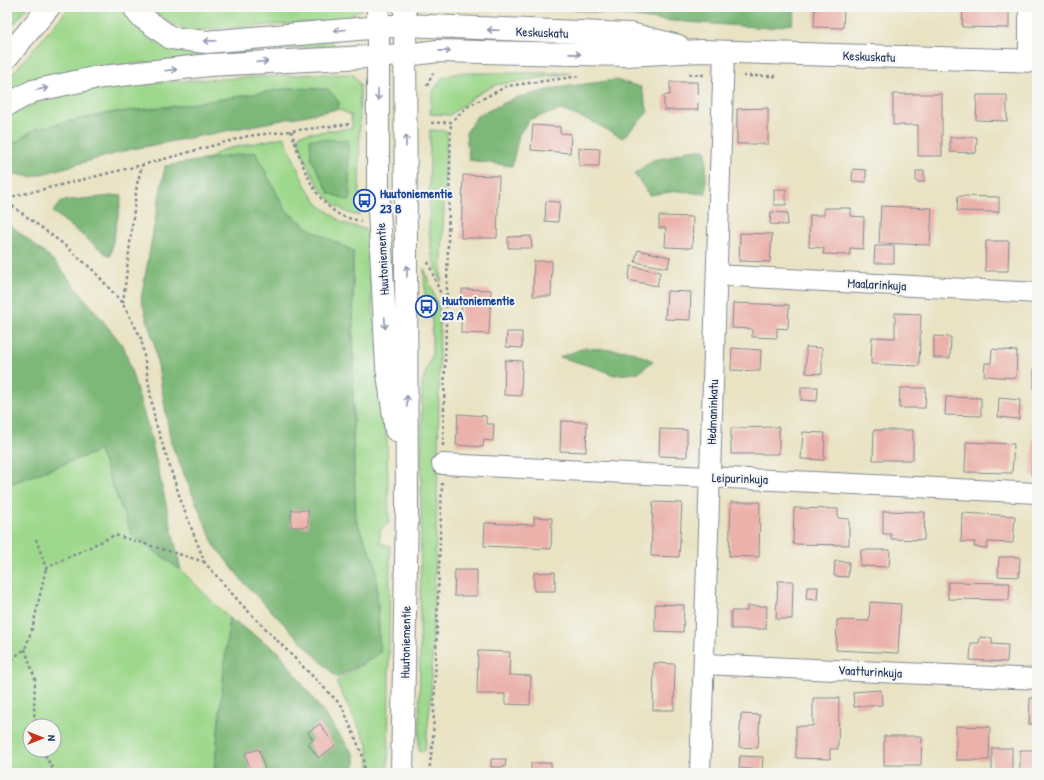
<svg xmlns="http://www.w3.org/2000/svg" width="1044" height="780" font-family="'Patrick Hand',sans-serif">
  <style>
    .green { fill: #9ed88c; stroke: #5c8475; fill-rule: evenodd }
    .forest { fill: #7eb878; stroke: #4c746b }
    .building { fill: #ebb2ab }
    .lines { fill: none; stroke-linecap: round; stroke-linejoin: round }
    .minor-casing { stroke: #828990; stroke-width: 22 }
    .tertiary-casing { stroke: #828990; stroke-width: 24 }
    .secondary-casing { stroke: #828990; stroke-width: 24 }
    .trunk-casing { stroke: #828990; stroke-width: 24 }
    .path { stroke: #828990; stroke-width: 2.5; stroke-dasharray: 3 3; stroke-linecap: butt }
    .minor { stroke: #fff; stroke-width: 20 }
    .tertiary { stroke: #fff; stroke-width: 22 }
    .secondary { stroke: #fff; stroke-width: 22 }
    .trunk { stroke: #fff; stroke-width: 22 }
    .oneway { stroke: #8d97ae }
    .labels { text-anchor: middle; stroke-width: 4; stroke-linejoin: round; paint-order: stroke }
    .street-label { font-size: 13px; fill: #1b2f5e; stroke: #f6f6f2 }
    .transit-label { font-size: 13px; font-weight: bold; fill: #164399; stroke: #f6f6f2; text-anchor: start }
  </style>
  <rect width="100%" height="100%" fill="#f6f6f2"/>
  <filter id="ink" filterUnits="userSpaceOnUse"><feTurbulence type="fractalNoise" baseFrequency=".025" numOctaves="2"/><feDisplacementMap in="SourceGraphic" scale="8" xChannelSelector="R" yChannelSelector="G"/><feConvolveMatrix kernelMatrix="1 2 1 2 8 2 1 2 1" color-interpolation-filters="sRGB"/></filter>
  <filter id="wash" filterUnits="userSpaceOnUse"><feTurbulence type="fractalNoise" baseFrequency=".012" numOctaves="4" result="noise"/><feDisplacementMap in="SourceGraphic" scale="16" xChannelSelector="R" yChannelSelector="G"/><feGaussianBlur stdDeviation="0.9" result="paint"/><feColorMatrix in="noise" values="0 0 0 0 0 0 0 0 0 0 0 0 0 0 0 0 0 1.4 0 .05"/><feComposite in="paint" operator="in"/></filter>
  <g filter="url(#wash)">
    <rect width="100%" height="100%" fill="#e9e3c3"/>
    <path class="green" d="M7,7H28L7,32Z
      M70,7H122L137,27L156,42L179,49L329,39L335,45L81,69L37,79L7,93V80Z
      M147,7H364L346,20L188,31L161,19Z
      M458,73H571L495,85L475,96L450,115L430,114L432,93L442,78Z
      M317,74H353L360,85L359,216C325,210 306,167 298,138L301,134L352,128L351,115L338,109L339,102L176,106L108,113L35,129L7,148V117C63,84 136,83 199,80C238,78 277,76 317,74Z
      M430,130L447,131L441,282L432,257L429,229Z
      M284,137L305,185L318,204L343,223L368,230L370,281L387,444L389,523L380,530V543L390,546L388,773H369L368,745L336,682L380,653L376,566L356,520L353,436V251L313,231L286,211L255,152L206,160L222,150Z
      M424,268L440,311L438,466L431,699L425,751H419L422,383L432,355V301L425,295Z
      M99,451L132,535L181,570L229,618L214,773H7V485ZM30,726H54V750H30Z"/>
    <path class="forest" d="M550,7H796L792,24L769,28L659,20Z
      M615,80L641,87L648,112L623,138L591,121L561,110L530,119L519,134L512,166L469,160L466,133L477,116L515,98L557,88Z
      M291,88L328,89L339,102L338,109L128,150L31,177L10,173L7,169V148L35,129L108,113L176,106Z
      M310,139L348,140L350,201L329,193L311,159Z
      M688,150H706V194L677,191L650,195L634,174L653,160L670,157Z
      M255,152L286,211L313,231L353,251V436L356,520L376,566L380,653L337,678L245,584L214,545L171,443L154,343L141,299L165,166Z
      M122,195L110,257L53,212L61,201Z
      M7,222L56,263L124,347L150,434L181,570L132,535L99,451L7,485Z
      M584,348L630,351L653,361L638,373L614,375L597,368L560,357Z
      M229,618L279,652L355,756V773H214Z"/>
    <g id="blocks">
      <path class="building" d="M815,7H844L843,28L814,27Z
        M963,7H1009V28L962,27Z
        M670,82H697L698,110H664V95H670Z
        M893,94H942V156H918V125H893Z
        M977,95H1007V121L976,120Z
        M768,108V144H737V109Z
        M533,125L560,127V133L571,134L570,153L531,150Z
        M950,137H977L976,153L950,152Z
        M579,148L600,149L599,166H579Z
        M853,169L866,170V182L852,181Z
        M916,171H924V182H916Z
        M463,175L499,176L497,238H461Z
        M774,189H786V205H774Z
        M958,196L999,197V212L957,211Z
        M546,201L560,202L558,222L545,221Z
        M881,206L932,208L930,245L879,243Z
        M824,208H851V216L864,217L863,249L850,248V255L823,254L824,248L809,247L810,215H824Z
        M771,212L788,213L787,225L770,224Z
        M659,216L693,217L692,248L665,247L666,228H659Z
        M740,233L772,234L770,262L739,261Z
        M531,236L532,248H508V237Z
        M986,241H1009L1008,271H985Z
        M875,246H894V263H874Z
        M638,250L670,257L668,268L635,262Z
        M534,261H552L551,296H533Z
        M631,266L660,272L657,286L628,280Z
        M462,289L491,290L489,334L461,333Z
        M667,291L691,292L690,320L665,319Z
        M733,303L789,305L788,329L777,328V338L752,337V329L732,328Z
        M895,313L921,314L919,366L871,364L872,337L895,338Z
        M507,332H522V348L506,347Z
        M934,336L951,337L950,358H934Z
        M806,347L822,348V374L806,373Z
        M732,348L761,350L760,371L731,370Z
        M992,349L1017,351L1016,378L984,376L985,363H991Z
        M505,360L522,361L521,396L504,395Z
        M1034,369H1037V390H1034Z
        M801,387H818L817,401L801,400Z
        M900,388H926L925,408H899Z
        M946,397L981,398V416L945,415Z
        M999,398L1020,400L1019,419L998,417Z
        M458,414L486,416V424H494L493,441L484,440L483,447L456,445Z
        M561,421L587,422L586,452L560,451Z
        M779,427V454H731V428Z
        M660,429L687,430V457L659,456Z
        M874,430H913V460H873Z
        M803,432L825,433L824,460L801,459Z
        M1033,438H1037V475H1031Z
        M966,442L1014,444L1012,473L965,472Z
        M653,502L682,503L679,557L651,556Z
        M731,502H760L759,557L729,556Z
        M794,508L838,509V518L849,519V545L793,544Z
        M291,510H308V527H291Z
        M883,511L925,512L924,540L891,539V534H883Z
        M962,513L1015,516L1013,543L988,542L987,548L974,547L975,542H961Z
        M534,517L552,518L551,549L484,546L485,523L534,525Z
        M861,550H890L889,567L860,566Z
        M999,557H1020L1019,577L998,576Z
        M835,561L849,562L848,577L834,576Z
        M455,570H477V596H454Z
        M555,572V591H534V573Z
        M778,581H793L792,619H776Z
        M948,582L1010,583L1009,600L948,599Z
        M807,587H818L817,600L806,599Z
        M870,602L901,604L898,653L836,650L837,620L869,621Z
        M655,604L684,605L683,632L655,631Z
        M747,606H767L766,629H731V611H747Z
        M980,637L992,638V644L1008,645L1007,662L970,660L971,643H979Z
        M478,651L510,652L509,675L531,676L530,705L505,704V694H477Z
        M654,663L675,664L674,710H653Z
        M881,690L882,705L854,707L853,692Z
        M813,698H839L838,749H830V759L796,758V726H813Z
        M1030,698H1037V724H1029Z
        M741,714L760,715L758,748L739,747Z
        M320,724L335,746L318,758L308,743L313,740L308,732Z
        M956,726L990,727L989,760H956Z
        M884,736H922L921,765H884Z
        M992,748H1012V773H992Z
        M259,749L266,773H251L245,753Z
        M1020,750H1037V773H1020Z
        M740,756L763,757L762,770L739,768Z
        M491,759H506L505,767H491Z
        M531,763H551V773H531Z
        M621,770L649,772V773H621Z"/>
    </g>
  </g>
  <g filter="url(#ink)">
    <use href="#blocks" fill-opacity="0" stroke="#828990" stroke-width="1"/>
    <g class="lines">
      <defs>
        <path id="minor" d="M1029,7V61
          M717,275L1037,293
          M442,464L1037,493
          M704,664L1037,679
          M700,773L724,52"/>
        <path id="tertiary" d="M405,25L630,34L678,46
          M406,55L438,51L626,55L701,51L1037,61"/>
        <path id="secondary" d="M378,7V189L387,367L396,430
          M402,773L407,510L405,7"/>
        <path id="trunk" d="M134,7L139,15L171,38L206,42L405,25
          M7,57L49,7
          M7,105L33,91L94,78L209,65L406,55"/>
      </defs>
      <use href="#minor" class="minor-casing"/>
      <use href="#tertiary" class="tertiary-casing"/>
      <use href="#secondary" class="secondary-casing"/>
      <use href="#trunk" class="trunk-casing"/>
      <path class="path" d="M689,74L704,75
        M743,76H776
        M427,86L433,73
        M431,123L451,122L467,107L507,86L581,76
        M291,131C301,160 310,195 337,213C343,218 353,219 361,221
        M7,198L142,165L248,136L349,124
        M7,202L62,243L94,271L123,304L141,338L155,421L182,504L205,563L243,606L342,706L364,759V773
        M428,262L446,307
        M123,303L137,184L142,166
        M443,446L451,122
        M36,539L46,568L115,535L205,562
        M25,649L35,679L34,712L36,726
        M7,663L25,649L33,626L46,568
        M42,750L55,773
        M429,773L433,739L442,483"/>
      <use href="#minor" class="minor"/>
      <use href="#tertiary" class="tertiary"/>
      <use href="#secondary" class="secondary"/>
      <use href="#trunk" class="trunk"/>
    </g>
    <defs><path id="oneway-shaft" d="M-6 0H5M1.5-3L5.5 0L1.5 3" fill="none" stroke-width="1.6" stroke-linecap="round" stroke-linejoin="round"/></defs>
    <g class="oneway">
      <use href="#oneway-shaft" transform="translate(340 30) rotate(175)"/>
      <use href="#oneway-shaft" transform="translate(493 30) rotate(-178)"/>
      <use href="#oneway-shaft" transform="translate(210 41) rotate(178)"/>
      <use href="#oneway-shaft" transform="translate(445 51) rotate(1)"/>
      <use href="#oneway-shaft" transform="translate(575 54) rotate(1)"/>
      <use href="#oneway-shaft" transform="translate(262 62) rotate(-3)"/>
      <use href="#oneway-shaft" transform="translate(171 70) rotate(-7)"/>
      <use href="#oneway-shaft" transform="translate(42 89) rotate(-11)"/>
      <use href="#oneway-shaft" transform="translate(378 95) rotate(90)"/>
      <use href="#oneway-shaft" transform="translate(406 141) rotate(-90)"/>
      <use href="#oneway-shaft" transform="translate(407 271) rotate(-90)"/>
      <use href="#oneway-shaft" transform="translate(385 323) rotate(87)"/>
      <use href="#oneway-shaft" transform="translate(407 401) rotate(-90)"/>
    </g>
  </g>
  <defs>
    <symbol id="bus-ring" viewBox="-11 -11 22 22"><circle r="9.5" fill="#f6f6f2" stroke="#1a4fb4" stroke-width="1.5"/><path d="M-5-6H5V4H4V6H2V4H-2V6H-4V4H-5ZM-3.5-4V0h7V-4ZM-3.5 1.2v1.5H-2V1.2ZM2 1.2v1.5H3.5V1.2Z" fill="#1a4fb4"/></symbol>
  </defs>
  <g fill-rule="evenodd">
    <use href="#bus-ring" x="352" y="188" width="25" height="25"/>
    <use href="#bus-ring" x="414" y="294" width="25" height="25"/>
  </g>
  <g class="labels">
    <g class="street-label">
      <text transform="translate(542 32) rotate(2)" y="5">Keskuskatu</text>
      <text transform="translate(869 56) rotate(2)" y="5">Keskuskatu</text>
      <text transform="translate(382 259) rotate(-93)" y="5">Huutoniementie</text>
      <text transform="translate(877 284) rotate(3)" y="5">Maalarinkuja</text>
      <text transform="translate(712 412) rotate(-88)" y="5">Hedmaninkatu</text>
      <text transform="translate(740 478) rotate(2)" y="5">Leipurinkuja</text>
      <text transform="translate(405 642) rotate(-89)" y="5">Huutoniementie</text>
      <text transform="translate(870 671) rotate(3)" y="5">Vaatturinkuja</text>
    </g>
    <g class="transit-label">
      <text x="380" y="198">Huutoniementie<tspan x="380" dy="15">23 B</tspan></text>
      <text x="442" y="305">Huutoniementie<tspan x="442" dy="15">23 A</tspan></text>
    </g>
  </g>
  <rect width="1044" height="780" fill="none" stroke="#f6f6f2" stroke-width="24"/>
  <g transform="translate(42 738) rotate(90)"><circle r="19" fill="#f6f6f2" stroke="#9ea6b7"/>
  <path d="M0-3L7 15L0 10L-7 15Z" fill="#c8321e"/>
  <text y="-6" font-size="11" font-weight="bold" text-anchor="middle" fill="#1b2f5e">N</text>
  </g>
</svg>
